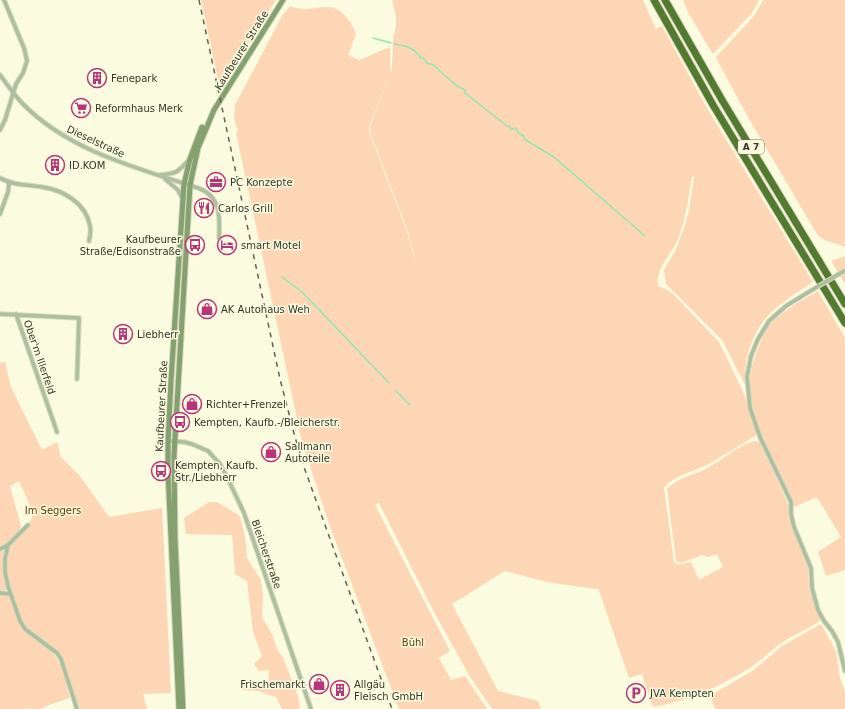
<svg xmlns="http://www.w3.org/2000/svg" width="845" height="709" font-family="'DejaVu Sans',sans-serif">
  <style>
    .green { fill: #fdd6b6 }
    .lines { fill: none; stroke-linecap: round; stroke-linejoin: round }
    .stream { stroke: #92e6b1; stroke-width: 1.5 }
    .street-casing { stroke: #d7d8be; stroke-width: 5.5 }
    .secondary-casing { stroke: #d7d8be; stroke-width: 7 }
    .highway-casing { stroke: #d7d8be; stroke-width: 9 }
    .street { stroke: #acbf9e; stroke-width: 3.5 }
    .secondary { stroke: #86a170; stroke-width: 5 }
    .highway { stroke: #547930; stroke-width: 7 }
    .rail { stroke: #606051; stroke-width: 1.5; stroke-dasharray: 5 5; stroke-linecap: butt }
    .street-bridge-casing { stroke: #d7d8be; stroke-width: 5.5; stroke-linecap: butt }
    .street-bridge { stroke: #acbf9e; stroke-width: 3.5 }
    .labels { text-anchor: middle; stroke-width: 3; stroke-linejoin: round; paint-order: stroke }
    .shield { fill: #fbfcdf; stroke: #707060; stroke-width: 1 }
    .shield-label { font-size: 9px; font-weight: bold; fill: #343429 }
    .street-label { font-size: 10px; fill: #343429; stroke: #fbfcdf }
    .poi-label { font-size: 10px; fill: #343429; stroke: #fbfcdf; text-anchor: start }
    .park-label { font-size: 10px; fill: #613503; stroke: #fbfcdf }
  </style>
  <rect width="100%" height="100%" fill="#fbfcdf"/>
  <path class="green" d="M201,0H276L220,89L218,79Z
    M392,0H643L656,29L662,26L708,110L813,282C797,293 779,303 766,318C751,335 743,363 745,385L722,340L666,284L664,270L675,251L684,228L689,211L694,177H692C688,199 686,220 677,241C671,255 655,269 658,286L669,291L674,295L719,342L745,396L748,408L757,435L707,465L678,477L668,483L664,488L674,562L678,565L691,562L699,580L723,567L717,554L708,557L702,555L681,563L676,561L667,489C677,478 694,475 708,468C722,460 735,448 751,442C754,441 757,441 760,442L788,504L792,527L805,554L808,568L809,589L820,618V621C807,629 793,635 780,644C770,651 762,660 751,667C721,686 688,701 653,707L642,674L629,678L598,588L595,589L547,582L505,571L452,604L498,691L538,701L541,709H492L469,675L434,612L379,503L375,505L450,651L439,658L451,680L465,676L487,709H399L329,524L302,442L236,133L238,131L234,119L235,105L282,16L290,6C303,12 314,7 328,7C342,7 352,23 356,34L348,55L359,60L390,47V73L370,124L369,132L407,232L417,266L408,232L370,132L371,124L392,68L393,39L396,25V17Z
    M683,0H759L752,13L714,53H712L689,14Z
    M763,0H845V247C832,241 823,243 815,231L749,119L717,60L716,57L754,16Z
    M845,256V284L831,261Z
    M818,291L845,338V570L826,576L818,552L841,537L817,497L794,507L793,501C779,471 753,426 750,393C748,378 753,360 759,346C762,338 766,328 772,322C786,309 802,300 818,291Z
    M5,362L11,387L42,450L57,442L61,457L80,476L109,517L162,508L171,693L143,694L147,709H80L58,652L45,641L26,629L21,621L15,601L11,594L6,572L7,553L11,545L28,525L32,517L29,503L19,481L10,486L21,526C17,535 9,542 0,547V363Z
    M209,502H217L240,516L245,536L247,558L261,580L263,596L262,617L273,636L277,649L283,658L298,696L300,709H282L276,697L258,691L242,690L248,687L265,686L269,678V670L259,671L254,664L262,656L253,632L247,581L235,574L232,535L186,534L184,518Z
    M4,549L7,590L0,591V551Z
    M0,594L9,596C16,607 16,620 24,630C29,636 37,639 44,644C62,659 65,677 70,698L49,705L41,709H30L29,707L27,709H0Z
    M821,624L836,651L840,678L845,691V709H715L710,695L727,686L755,669L782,646Z"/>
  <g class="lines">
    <path class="stream" d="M373,38L391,43
      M394,44C405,46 414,47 421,58H423L428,64H432L457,86L465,90V93L507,126H509L511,129L516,128L518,133L524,136V139L554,157L645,236
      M282,277L302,292L389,383
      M396,391L410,405"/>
    <defs>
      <path id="street" d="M0,75C7,84 14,95 23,104C69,151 137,168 198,188C221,196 220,217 219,238
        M0,130L5,120L16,84L23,73L27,61L24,48L4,0
        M160,175C179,173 177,172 190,159
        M0,178C14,186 27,184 42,187C63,190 86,203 90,226C91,231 90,237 89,241
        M165,179L178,190L183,200
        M0,214L8,192L9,183
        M807,293L786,306L769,321L758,339L751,356L747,377L750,408L760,437L791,502V514L794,527L811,568L812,588L818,610L824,621L832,631L838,642L845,671
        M0,314L79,318L77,379
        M16,314L57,432
        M168,441L184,442L192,444L208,451L220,464L228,479L244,513L311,709
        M28,525L8,545L5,559V572L8,586L20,621L25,629L57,653L61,659L77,709
        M0,549L8,545
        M0,593L10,594"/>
      <path id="secondary" d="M179,709L168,473V441L171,380L184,184L190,159L202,127
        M183,709L175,538L174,455L190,185L198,148L214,110L283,0"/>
      <path id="highway" d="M654,0L713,105L845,323
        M665,0L722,100L845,304"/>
    </defs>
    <use href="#street" class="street-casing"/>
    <use href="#secondary" class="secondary-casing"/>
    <use href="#highway" class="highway-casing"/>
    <use href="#street" class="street"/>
    <use href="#secondary" class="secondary"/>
    <use href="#highway" class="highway"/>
    <path class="rail" d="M199,0L280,379L295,437L305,470L392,709"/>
    <defs>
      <path id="street-bridge" d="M807,293L844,271"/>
    </defs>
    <use href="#street-bridge" class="street-bridge-casing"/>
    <use href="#street-bridge" class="street-bridge"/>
  </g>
  <defs>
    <symbol id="building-ring" viewBox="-11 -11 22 22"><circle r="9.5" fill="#fbfcdf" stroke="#b8357d" stroke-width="1.5"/><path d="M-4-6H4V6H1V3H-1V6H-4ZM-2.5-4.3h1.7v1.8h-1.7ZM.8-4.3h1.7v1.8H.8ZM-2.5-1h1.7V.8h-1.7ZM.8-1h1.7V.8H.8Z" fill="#b8357d"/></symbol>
    <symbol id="supermarket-ring" viewBox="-11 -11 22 22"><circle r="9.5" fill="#fbfcdf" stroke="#b8357d" stroke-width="1.5"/><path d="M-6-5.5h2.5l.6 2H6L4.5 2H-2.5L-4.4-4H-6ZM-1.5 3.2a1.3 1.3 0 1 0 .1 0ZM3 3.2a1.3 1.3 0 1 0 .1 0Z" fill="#b8357d"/></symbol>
    <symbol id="office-ring" viewBox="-11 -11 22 22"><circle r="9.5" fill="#fbfcdf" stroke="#b8357d" stroke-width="1.5"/><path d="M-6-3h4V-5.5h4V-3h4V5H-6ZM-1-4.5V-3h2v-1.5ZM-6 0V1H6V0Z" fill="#b8357d"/></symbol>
    <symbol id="restaurant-ring" viewBox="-11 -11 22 22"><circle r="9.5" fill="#fbfcdf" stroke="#b8357d" stroke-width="1.5"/><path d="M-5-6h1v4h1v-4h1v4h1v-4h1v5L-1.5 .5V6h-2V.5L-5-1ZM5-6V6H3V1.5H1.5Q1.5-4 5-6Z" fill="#b8357d"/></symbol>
    <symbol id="bus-ring" viewBox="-11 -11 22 22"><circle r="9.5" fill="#fbfcdf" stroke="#b8357d" stroke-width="1.5"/><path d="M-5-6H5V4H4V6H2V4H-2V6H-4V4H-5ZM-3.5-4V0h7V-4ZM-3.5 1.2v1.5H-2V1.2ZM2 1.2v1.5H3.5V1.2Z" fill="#b8357d"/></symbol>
    <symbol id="hotel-ring" viewBox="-11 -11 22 22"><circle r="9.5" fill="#fbfcdf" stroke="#b8357d" stroke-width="1.5"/><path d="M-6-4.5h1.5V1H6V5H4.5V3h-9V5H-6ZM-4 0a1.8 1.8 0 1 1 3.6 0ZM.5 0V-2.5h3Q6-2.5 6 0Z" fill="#b8357d"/></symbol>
    <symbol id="shop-ring" viewBox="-11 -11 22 22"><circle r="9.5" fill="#fbfcdf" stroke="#b8357d" stroke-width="1.5"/><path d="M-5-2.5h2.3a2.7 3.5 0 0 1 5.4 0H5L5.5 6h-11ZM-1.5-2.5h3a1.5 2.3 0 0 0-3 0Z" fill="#b8357d"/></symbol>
    <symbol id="parking-ring" viewBox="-11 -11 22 22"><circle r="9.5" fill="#fbfcdf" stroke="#b8357d" stroke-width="1.5"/><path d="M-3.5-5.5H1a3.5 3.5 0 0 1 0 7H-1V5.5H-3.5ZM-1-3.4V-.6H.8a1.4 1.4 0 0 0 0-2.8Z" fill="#b8357d"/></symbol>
  </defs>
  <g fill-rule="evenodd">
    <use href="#building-ring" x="86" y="67" width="22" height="22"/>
    <use href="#supermarket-ring" x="70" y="97" width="22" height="22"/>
    <use href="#building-ring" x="44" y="154" width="22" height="22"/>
    <use href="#office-ring" x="205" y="171" width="22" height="22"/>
    <use href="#restaurant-ring" x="193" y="197" width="22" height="22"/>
    <use href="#bus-ring" x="184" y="234" width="22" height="22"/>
    <use href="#hotel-ring" x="216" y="234" width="22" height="22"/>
    <use href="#shop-ring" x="196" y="298" width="22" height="22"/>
    <use href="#building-ring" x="112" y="323" width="22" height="22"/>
    <use href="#shop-ring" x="181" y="393" width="22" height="22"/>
    <use href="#bus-ring" x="169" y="411" width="22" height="22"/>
    <use href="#shop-ring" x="260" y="441" width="22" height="22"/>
    <use href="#bus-ring" x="150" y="460" width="22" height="22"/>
    <use href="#shop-ring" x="308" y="673" width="22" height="22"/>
    <use href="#building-ring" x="329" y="679" width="22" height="22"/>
    <use href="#parking-ring" x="625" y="682" width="22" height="22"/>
  </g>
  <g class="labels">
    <rect class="shield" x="738" y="140" width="26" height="14" rx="3"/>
    <g class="shield-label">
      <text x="751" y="150">A 7</text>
    </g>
    <g class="street-label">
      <text transform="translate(241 50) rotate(-58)" y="4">Kaufbeurer Straße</text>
      <text transform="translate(96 141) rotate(25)" y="4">Dieselstraße</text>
      <text transform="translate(40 357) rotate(71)" y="4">Ober'm Illerfeld</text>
      <text transform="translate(161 406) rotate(-87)" y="4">Kaufbeurer Straße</text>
      <text transform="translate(267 554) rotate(71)" y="4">Bleicherstraße</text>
    </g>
    <g class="poi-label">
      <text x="111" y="82">Fenepark</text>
      <text x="95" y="112">Reformhaus Merk</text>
      <text x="69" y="169">ID.KOM</text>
      <text x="230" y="186">PC Konzepte</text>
      <text x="218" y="212">Carlos Grill</text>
      <text x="181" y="243" text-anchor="end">Kaufbeurer<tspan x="181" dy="12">Straße/Edisonstraße</tspan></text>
      <text x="241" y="249">smart Motel</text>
      <text x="221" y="313">AK Autohaus Weh</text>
      <text x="137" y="338">Liebherr</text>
      <text x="206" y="408">Richter+Frenzel</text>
      <text x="194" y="426">Kempten, Kaufb.-/Bleicherstr.</text>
      <text x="285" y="450">Sallmann<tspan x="285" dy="12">Autoteile</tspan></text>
      <text x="175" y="469">Kempten, Kaufb.<tspan x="175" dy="12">Str./Liebherr</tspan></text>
      <text x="305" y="688" text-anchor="end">Frischemarkt</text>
      <text x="354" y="688">Allgäu<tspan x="354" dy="12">Fleisch GmbH</tspan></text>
      <text x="650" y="697">JVA Kempten</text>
    </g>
    <g class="park-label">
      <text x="53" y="514">Im Seggers</text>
      <text x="413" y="646">Bühl</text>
    </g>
  </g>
</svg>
